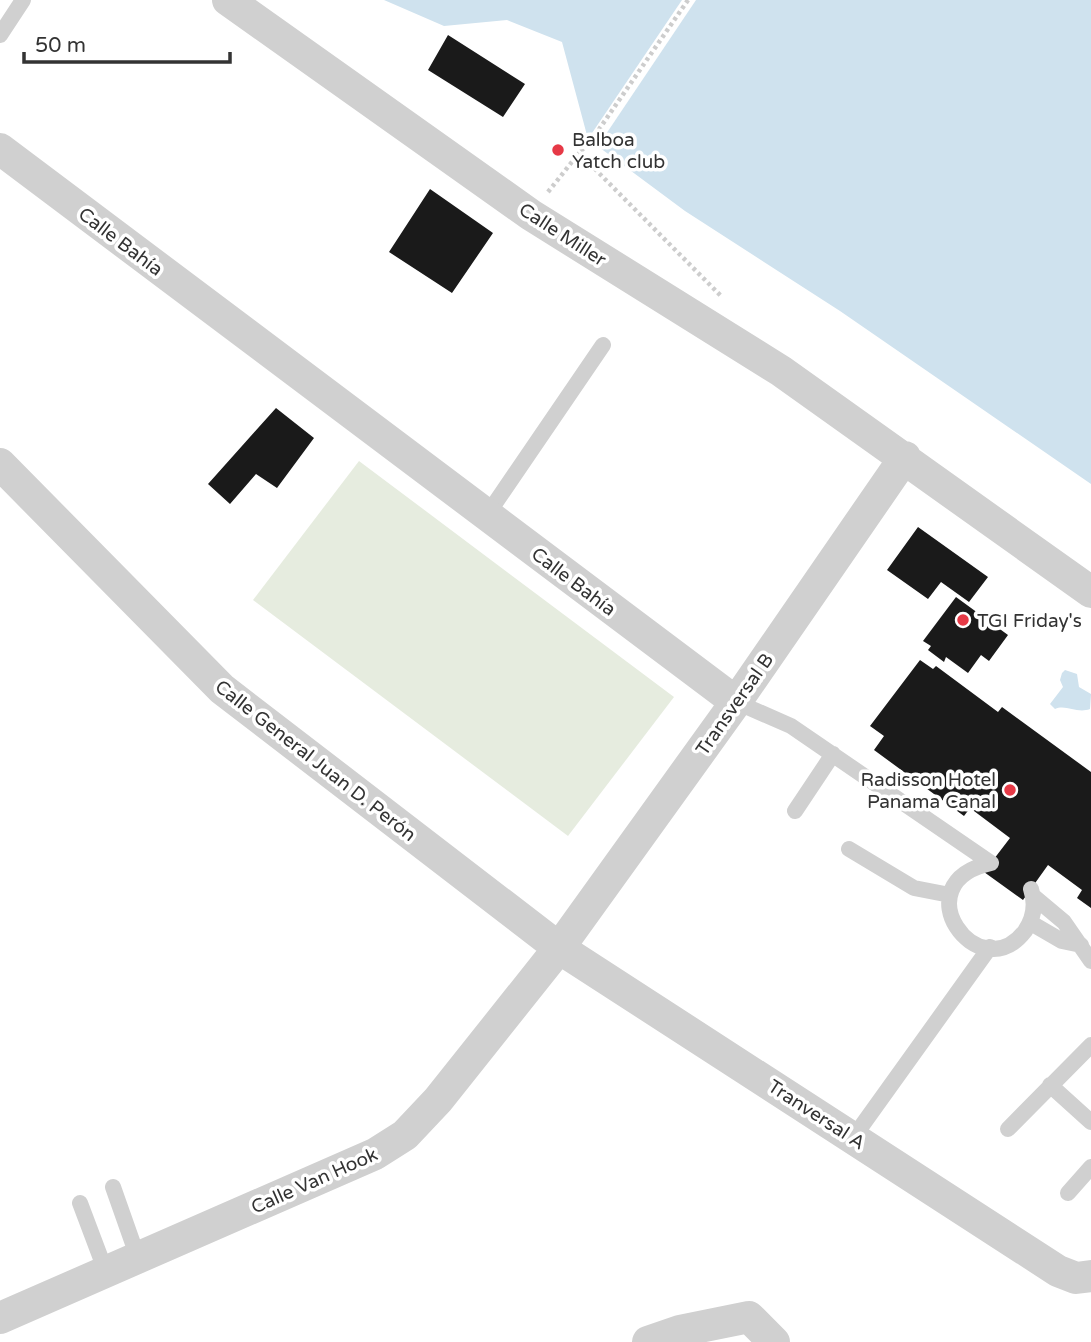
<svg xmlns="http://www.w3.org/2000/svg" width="1091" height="1342" font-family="'Varela Round',sans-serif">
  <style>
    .green { fill: #e6ecdf }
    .water { fill: #cfe2ee }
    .pier { fill: #fff }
    .building { fill: #1a1a1a }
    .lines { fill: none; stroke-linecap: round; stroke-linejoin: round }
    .path { stroke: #cdcdcd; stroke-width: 4.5; stroke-dasharray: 3.5 3.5; stroke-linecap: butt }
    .service { stroke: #d0d0d0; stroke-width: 16 }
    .minor { stroke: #d0d0d0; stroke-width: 32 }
    .poi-dot { fill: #e63946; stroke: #fff; stroke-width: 2.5 }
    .labels { text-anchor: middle; stroke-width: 7; stroke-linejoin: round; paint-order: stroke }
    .poi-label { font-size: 19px; fill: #333; stroke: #fff; text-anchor: start }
    .street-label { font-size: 19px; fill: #333; stroke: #fff }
  </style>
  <rect width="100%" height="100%" fill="#fff"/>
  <path class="green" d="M359,461L674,697L568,836L253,600Z"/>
  <path class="water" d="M384,0H1091V484L840,311L685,211L588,139L562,42L507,20L444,26Z
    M1065,670L1077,674L1079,687L1091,694L1090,709C1077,714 1066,704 1055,709L1050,704L1063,687L1060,680L1062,673Z"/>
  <path class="pier" d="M682,0H696L598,146L588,139Z"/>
  <path class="building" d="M448,35L525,84L503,117L428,70Z
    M430,189L493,233L452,293L389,252Z
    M276,408L314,438L277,488L256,474L230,504L208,484Z
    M918,527L988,577L969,602L941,582L928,599L887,570Z
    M956,597L1008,635L989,661L981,655L968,673L946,657L944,662L928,650L931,646L923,641Z
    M920,660L933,669L936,666L998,712L1002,707L1091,772V908L1077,898L1082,890L1048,865L1023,900L984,872L1010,838L970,808L964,816L874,750L884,736L870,726Z"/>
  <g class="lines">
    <path class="path" d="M688,0L591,141L579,153L722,297
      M548,192L579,153"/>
    <path class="service" d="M0,35L23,0
      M487,515L603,345
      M736,702L791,726L991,863
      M795,811L833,754
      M849,849L914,888L950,895
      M991,863C900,883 979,991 1025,931C1034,918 1036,904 1031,889
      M1033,896L1064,922L1091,961
      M1031,923L1062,941L1081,945
      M1050,1085L1091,1122
      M1008,1129L1091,1045
      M853,1138L990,947
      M113,1187L138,1258
      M1068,1193L1091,1167
      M80,1203L106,1272"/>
    <path class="minor" d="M228,0L531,215L781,371L1091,592
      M0,149L736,702
      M0,464L222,689L559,948L1058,1271L1076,1278L1091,1276
      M0,1318L375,1154L405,1135L438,1100L559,948L736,702L905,457
      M648,1342L680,1331L749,1317L774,1342"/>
  </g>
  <g class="poi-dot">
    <circle cx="558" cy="150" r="7"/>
    <circle cx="963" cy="620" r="7"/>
    <circle cx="1010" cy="790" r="7"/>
  </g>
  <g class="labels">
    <g class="poi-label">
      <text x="572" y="146">Balboa<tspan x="572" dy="22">Yatch club</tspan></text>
      <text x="977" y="627">TGI Friday's</text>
      <text x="996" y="786" text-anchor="end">Radisson Hotel<tspan x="996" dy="22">Panama Canal</tspan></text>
    </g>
    <g class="street-label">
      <text transform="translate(563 234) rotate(33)" y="7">Calle Miller</text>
      <text transform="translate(121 241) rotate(37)" y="7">Calle Bahía</text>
      <text transform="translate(574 581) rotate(37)" y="7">Calle Bahía</text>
      <text transform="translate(734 704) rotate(-55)" y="7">Transversal B</text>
      <text transform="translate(316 760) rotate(38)" y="7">Calle General Juan D. Perón</text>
      <text transform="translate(817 1114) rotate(33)" y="7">Tranversal A</text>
      <text transform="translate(314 1180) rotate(-24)" y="7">Calle Van Hook</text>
    </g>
  </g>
  <path d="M24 52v10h206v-10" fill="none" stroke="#333333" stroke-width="3.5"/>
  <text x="35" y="52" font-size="21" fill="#333333" stroke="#ffffff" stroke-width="5" paint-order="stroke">50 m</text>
</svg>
